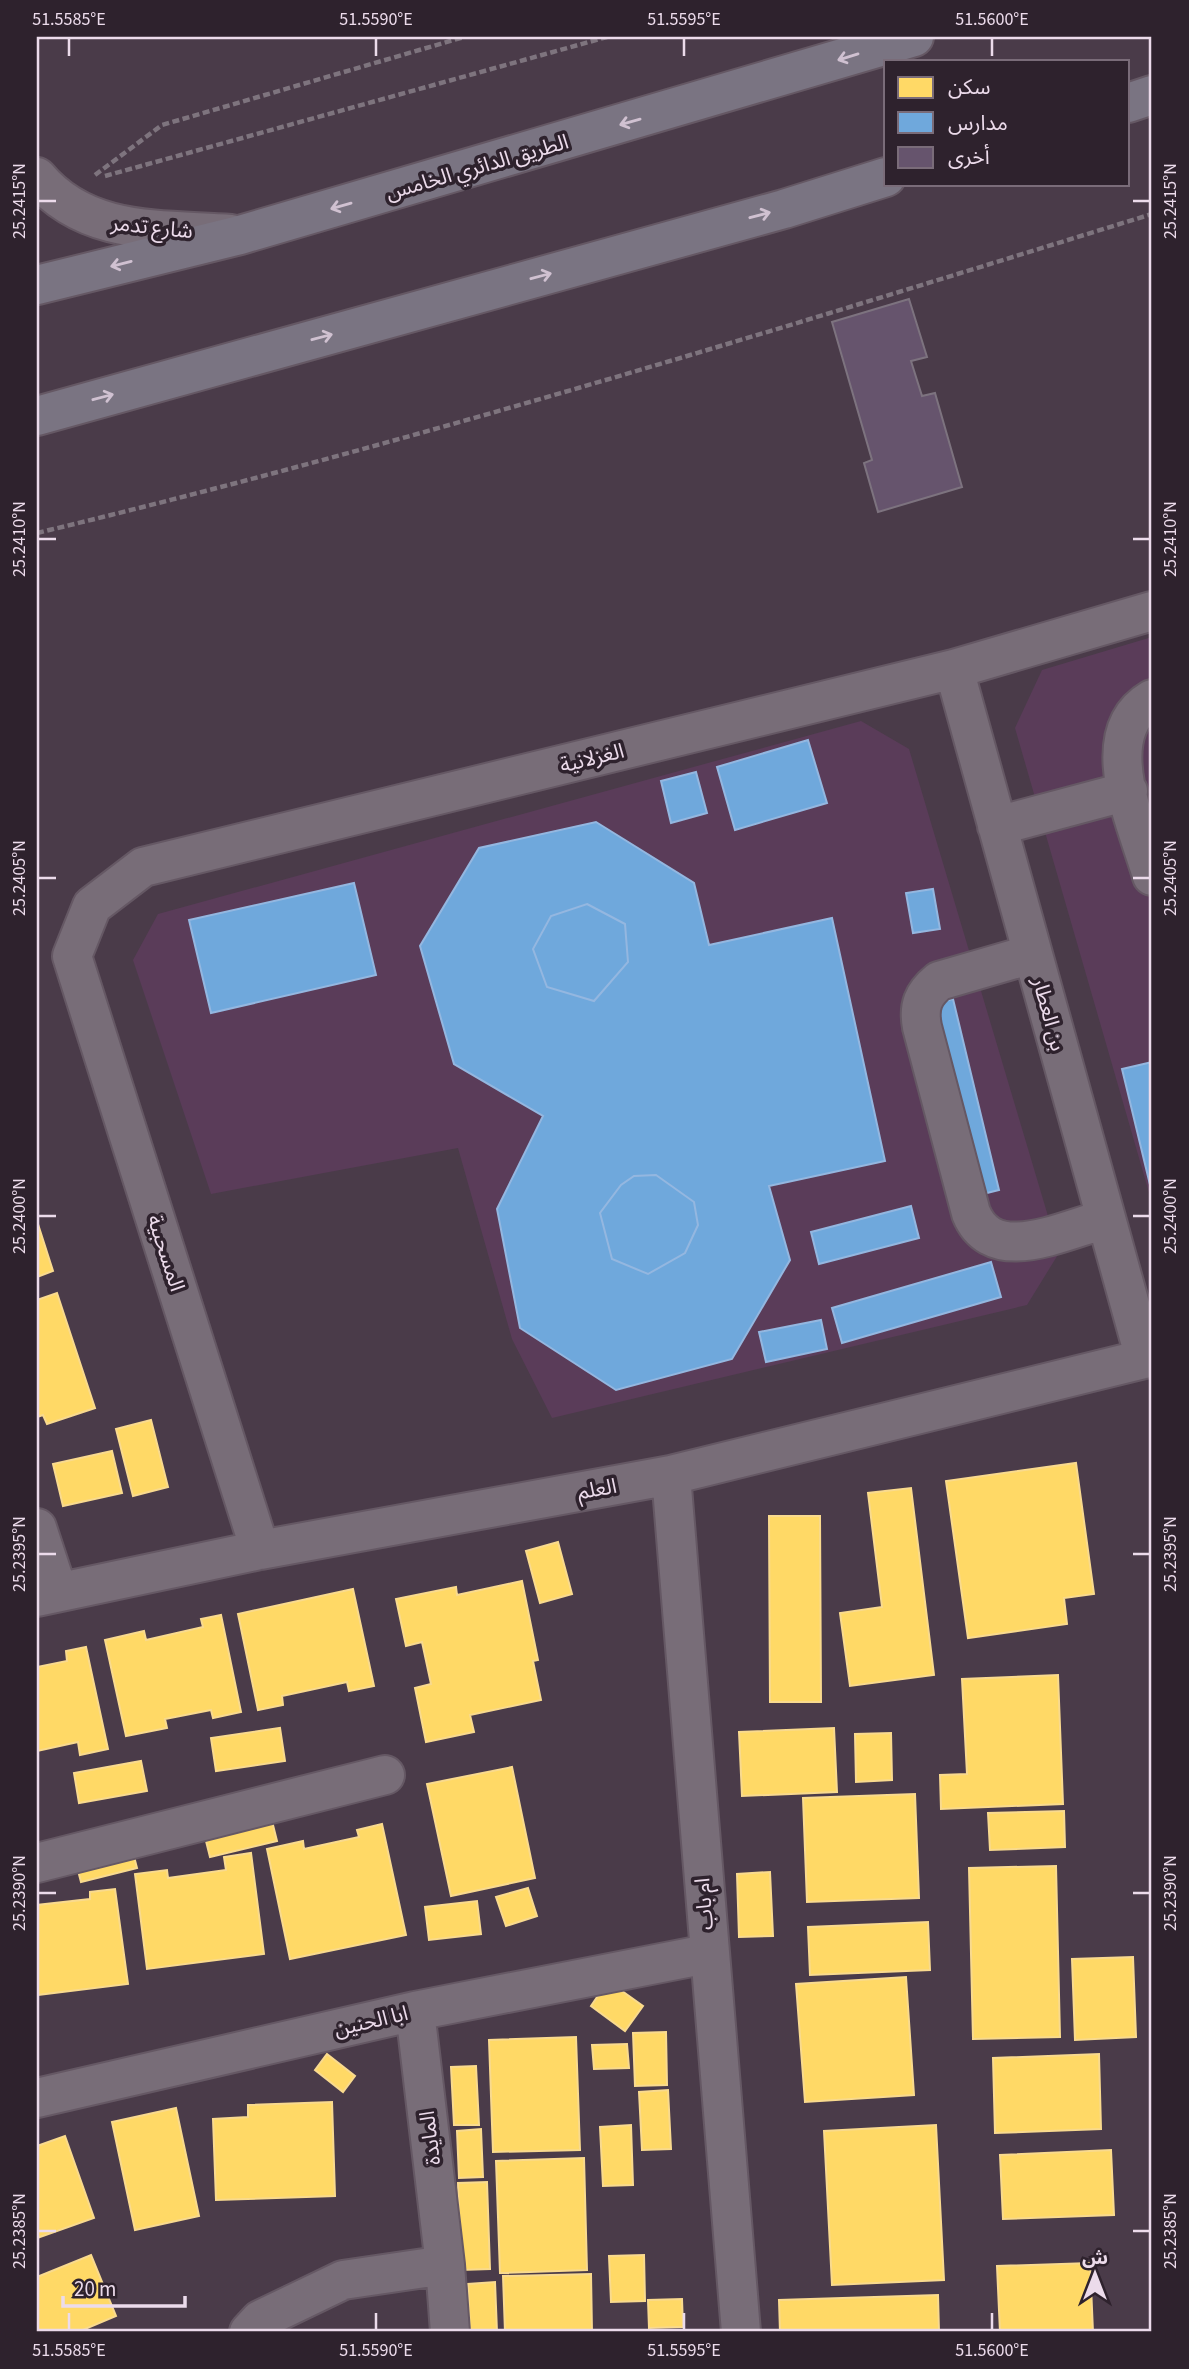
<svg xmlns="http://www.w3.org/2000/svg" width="1189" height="2369" font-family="'Source Sans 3','Noto Sans Arabic',sans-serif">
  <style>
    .built { fill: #5a3c59 }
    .homes { fill: #ffd966; stroke: #f9da8e; stroke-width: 2 }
    .schools { fill: #6fa8dc; stroke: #94b7e0; stroke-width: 2 }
    .building { fill: #66546d; stroke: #7d737f; stroke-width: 2 }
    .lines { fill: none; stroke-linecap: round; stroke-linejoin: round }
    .minor-casing { stroke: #655864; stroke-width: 42 }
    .major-casing { stroke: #655864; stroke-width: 42 }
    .path { stroke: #7e747e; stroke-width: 4.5; stroke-dasharray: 7 3.5; stroke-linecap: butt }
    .minor { stroke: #786d78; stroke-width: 38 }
    .major { stroke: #7a7482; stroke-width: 38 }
    .oneway { stroke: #d0c1d1 }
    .ticks { fill: none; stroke: #ecdbeb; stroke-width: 2.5 }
    .labels { text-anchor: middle; stroke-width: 7; stroke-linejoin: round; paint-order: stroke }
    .street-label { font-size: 21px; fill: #ecdbeb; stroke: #2e222d }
    .neatline { fill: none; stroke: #ecdbeb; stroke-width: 2.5 }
    .ticks-label { font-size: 18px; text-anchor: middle; fill: #ecdbeb }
  </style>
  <rect width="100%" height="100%" fill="#4a3b49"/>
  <path class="built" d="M1152,637V1203L1015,728L1042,670Z
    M861,721L909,749L1059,1253L1027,1305L552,1418L512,1339L458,1148L211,1194L133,960L158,914Z"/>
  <path class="homes" d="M37,1221L53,1271L37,1277Z
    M57,1293L95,1408L47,1424L43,1415L37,1417V1300Z
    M151,1420L168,1487L133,1496L116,1429Z
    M112,1451L122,1493L63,1506L53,1464Z
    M1076,1463L1094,1594L1064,1598L1067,1624L968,1638L946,1481Z
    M911,1488L934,1675L850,1686L840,1613L882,1607L868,1493Z
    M769,1516H820L821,1702H770Z
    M558,1542L572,1594L540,1603L526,1551Z
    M522,1581L538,1660L533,1661L541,1700L470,1715L474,1732L426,1742L415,1688L431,1684L422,1642L406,1646L396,1599L456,1587L457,1595Z
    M353,1589L374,1686L349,1691L347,1682L282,1696L283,1705L258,1710L238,1614Z
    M221,1615L241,1712L213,1718L211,1710L165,1719L167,1728L126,1736L105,1640L144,1631L146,1640L203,1627L201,1619Z
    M86,1647L108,1749L80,1755L78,1742L37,1751V1667L67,1661L66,1651Z
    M1058,1675L1063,1804L941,1809L940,1775L967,1774L962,1679Z
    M280,1728L285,1761L216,1771L211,1738Z
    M834,1728L837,1792L742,1796L739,1732Z
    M891,1733L892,1780L856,1782L855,1734Z
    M141,1761L147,1791L79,1803L74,1773Z
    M512,1767L535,1878L451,1896L427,1784Z
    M915,1794L919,1898L807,1902L803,1798Z
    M1064,1811L1065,1847L990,1850L988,1813Z
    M270,1813L277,1841L210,1857L203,1829Z
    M382,1824L406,1935L290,1959L267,1849L303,1841L304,1849L359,1837L357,1830Z
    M131,1845L137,1868L81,1882L75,1859Z
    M251,1853L264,1954L147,1969L135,1874L167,1870L168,1878L226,1870L224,1857Z
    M1056,1866L1060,2037L973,2039L969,1868Z
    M770,1872L773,1936L739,1937L737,1874Z
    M528,1888L537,1916L506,1926L496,1897Z
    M115,1889L128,1984L37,1995V1905L90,1899V1892Z
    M477,1901L481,1934L429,1940L425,1907Z
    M928,1922L930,1970L810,1975L808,1927Z
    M1133,1957L1136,2037L1075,2040L1072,1959Z
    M906,1977L914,2095L805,2102L796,1984Z
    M608,1981L643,2006L625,2031L591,2006Z
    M666,2032L667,2085L635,2086L633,2033Z
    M576,2037L580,2150L493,2152L489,2040Z
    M627,2044L629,2068L594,2069L592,2045Z
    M327,2054L355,2076L343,2092L315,2070Z
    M1099,2054L1101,2129L995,2133L993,2058Z
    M476,2066L479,2125H454L451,2067Z
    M668,2090L671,2149L642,2150L639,2092Z
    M332,2102L335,2196L216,2200L213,2119L248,2117V2105Z
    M176,2108L199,2216L135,2230L112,2122Z
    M631,2125L633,2185L603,2186L600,2127Z
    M936,2125L944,2280L832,2285L824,2131Z
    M481,2129L483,2177L459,2178L457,2131Z
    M65,2136L94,2218L37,2238V2146Z
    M1111,2150L1114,2215L1003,2219L1000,2155Z
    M584,2158L587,2270L500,2273L496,2161Z
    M487,2182L490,2269L461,2270L458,2183Z
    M91,2255L116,2316L78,2332H37V2277Z
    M644,2255L645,2301L611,2302L609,2256Z
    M1090,2263L1093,2332H1000L997,2266Z
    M591,2274L592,2332H505L503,2276Z
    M495,2282L497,2332H470L468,2284Z
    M938,2295L939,2332H780L779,2300Z
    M682,2299L683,2327L649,2328L648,2300Z"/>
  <path class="schools" d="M808,740L827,803L735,830L717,767Z
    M696,772L707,813L671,823L661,781Z
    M596,822L694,883L709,945L832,918L885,1161L769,1186L790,1260L732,1359L616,1390L520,1328L497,1209L543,1116L454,1064L420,946L479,848Z
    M354,883L376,975L211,1013L189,920Z
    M933,889L940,929L913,933L906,893Z
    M587,904L625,924L628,962L594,1001L547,987L533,949L551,916Z
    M953,999L999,1190L971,1197L925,1006Z
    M1152,1062V1193L1122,1069Z
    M656,1175L694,1202L698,1225L685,1253L648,1274L612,1259L600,1213L621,1185L634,1176Z
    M911,1206L919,1238L819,1264L811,1232Z
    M991,1262L1001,1297L842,1343L832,1308Z
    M821,1320L827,1349L766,1362L759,1332Z"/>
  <path class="building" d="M909,299L927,357L911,361L922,396L935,393L962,487L878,512L864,463L872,460L832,322Z"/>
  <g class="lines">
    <defs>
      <path id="minor" d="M37,177C86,236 161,229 231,234
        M954,669L1145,1359
        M1152,699C1093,734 1138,826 1152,876
        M997,826L1128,791
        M1032,954L939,981C923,994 918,1006 922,1027L971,1213C993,1267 1063,1230 1106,1219
        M671,1475L741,2332
        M37,1528L58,1592
        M260,1550L72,956L92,906L143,867L954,669L1152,611
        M37,1597L260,1550L671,1475L1152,1357
        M37,1863L385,1775
        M415,2011L445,2265L450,2332
        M37,2098L415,2011L707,1954
        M249,2332L260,2320L343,2280L445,2265"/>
      <path id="major" d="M1128,103L1152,95
        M37,285L240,235L914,37
        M37,416L784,209L886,177"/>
    </defs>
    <use href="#minor" class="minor-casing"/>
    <use href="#major" class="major-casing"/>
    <path class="path" d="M95,175L162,125L464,37
      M105,176L607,37
      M37,533C413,443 783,328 1152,214"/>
    <use href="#minor" class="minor"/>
    <use href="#major" class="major"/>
  </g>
  <defs><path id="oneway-shaft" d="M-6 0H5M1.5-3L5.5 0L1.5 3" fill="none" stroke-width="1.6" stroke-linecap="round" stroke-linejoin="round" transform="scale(1.75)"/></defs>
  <g class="oneway">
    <use href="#oneway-shaft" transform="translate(848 57) rotate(163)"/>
    <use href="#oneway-shaft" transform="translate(630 122) rotate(164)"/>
    <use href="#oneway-shaft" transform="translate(341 206) rotate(164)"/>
    <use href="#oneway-shaft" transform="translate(760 215) rotate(-15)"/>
    <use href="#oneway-shaft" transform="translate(121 264) rotate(166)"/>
    <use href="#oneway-shaft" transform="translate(541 276) rotate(-15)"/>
    <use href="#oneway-shaft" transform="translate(322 337) rotate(-15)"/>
    <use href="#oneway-shaft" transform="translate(103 397) rotate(-15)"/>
  </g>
  <path class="ticks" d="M69,38V56M376,38V56M684,38V56M992,38V56M38,201H56M1133,201H1150M38,539H56M1133,539H1150M38,878H56M1133,878H1150M38,1216H56M1133,1216H1150M38,1554H56M1133,1554H1150M38,1893H56M1133,1893H1150M38,2231H56M1133,2231H1150M69,2313V2330M376,2313V2330M684,2313V2330M992,2313V2330"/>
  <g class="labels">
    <g class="street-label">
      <text transform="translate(477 167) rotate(-16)" y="7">الطريق الدائري الخامس</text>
      <text transform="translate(152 227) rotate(6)" y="7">شارع تدمر</text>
      <text transform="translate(592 758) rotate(-14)" y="7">الغزلانية</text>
      <text transform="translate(1049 1014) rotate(75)" y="7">بن العطار</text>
      <text transform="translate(166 1253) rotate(72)" y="7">المسحبية</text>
      <text transform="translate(597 1489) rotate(-10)" y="7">العلم</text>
      <text transform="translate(704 1904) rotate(-94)" y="7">ام باب</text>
      <text transform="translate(371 2021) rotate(-13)" y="7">ابا الحنين</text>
      <text transform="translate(430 2138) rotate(-97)" y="7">المايدة</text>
    </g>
  </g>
  <rect width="1189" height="2369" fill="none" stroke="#2e222d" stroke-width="77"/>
  <rect x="884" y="60" width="245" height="126" fill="#2e222d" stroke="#7a6c79" stroke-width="2"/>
  <rect x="898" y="77" width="35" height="21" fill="#ffd966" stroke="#7a6c79" stroke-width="2"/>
  <text x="948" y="94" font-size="21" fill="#ecdbeb">سكن</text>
  <rect x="898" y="112" width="35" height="21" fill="#6fa8dc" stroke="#7a6c79" stroke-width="2"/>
  <text x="948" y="130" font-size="21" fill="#ecdbeb">مدارس</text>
  <rect x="898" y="147" width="35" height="21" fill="#66546d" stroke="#7a6c79" stroke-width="2"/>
  <text x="948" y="164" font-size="21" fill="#ecdbeb">أخرى</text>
  <g transform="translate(1095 2274)" stroke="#2e222d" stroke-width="5" paint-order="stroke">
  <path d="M0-5L12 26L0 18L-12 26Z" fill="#ecdbeb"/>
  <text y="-10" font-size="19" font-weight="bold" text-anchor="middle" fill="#ecdbeb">ش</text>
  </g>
  <path d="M63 2296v10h122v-10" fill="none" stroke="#ecdbeb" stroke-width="3.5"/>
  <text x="74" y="2296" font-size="21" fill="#ecdbeb" stroke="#2e222d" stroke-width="5" paint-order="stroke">20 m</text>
  <rect x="38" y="38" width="1112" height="2292" class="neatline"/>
  <g class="ticks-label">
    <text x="69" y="25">51.5585°E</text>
    <text x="376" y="25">51.5590°E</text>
    <text x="684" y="25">51.5595°E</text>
    <text x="992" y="25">51.5600°E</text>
    <text transform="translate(19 201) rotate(-90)" y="6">25.2415°N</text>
    <text transform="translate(1170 201) rotate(-90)" y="6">25.2415°N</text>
    <text transform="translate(19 539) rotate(-90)" y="6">25.2410°N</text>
    <text transform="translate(1170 539) rotate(-90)" y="6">25.2410°N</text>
    <text transform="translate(19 878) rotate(-90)" y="6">25.2405°N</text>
    <text transform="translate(1170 878) rotate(-90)" y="6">25.2405°N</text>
    <text transform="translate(19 1216) rotate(-90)" y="6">25.2400°N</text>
    <text transform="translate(1170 1216) rotate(-90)" y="6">25.2400°N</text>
    <text transform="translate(19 1554) rotate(-90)" y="6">25.2395°N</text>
    <text transform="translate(1170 1554) rotate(-90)" y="6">25.2395°N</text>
    <text transform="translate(19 1893) rotate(-90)" y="6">25.2390°N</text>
    <text transform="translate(1170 1893) rotate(-90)" y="6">25.2390°N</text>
    <text transform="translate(19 2231) rotate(-90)" y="6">25.2385°N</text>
    <text transform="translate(1170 2231) rotate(-90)" y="6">25.2385°N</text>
    <text x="69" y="2356">51.5585°E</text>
    <text x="376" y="2356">51.5590°E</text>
    <text x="684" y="2356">51.5595°E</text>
    <text x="992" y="2356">51.5600°E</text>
  </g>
</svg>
